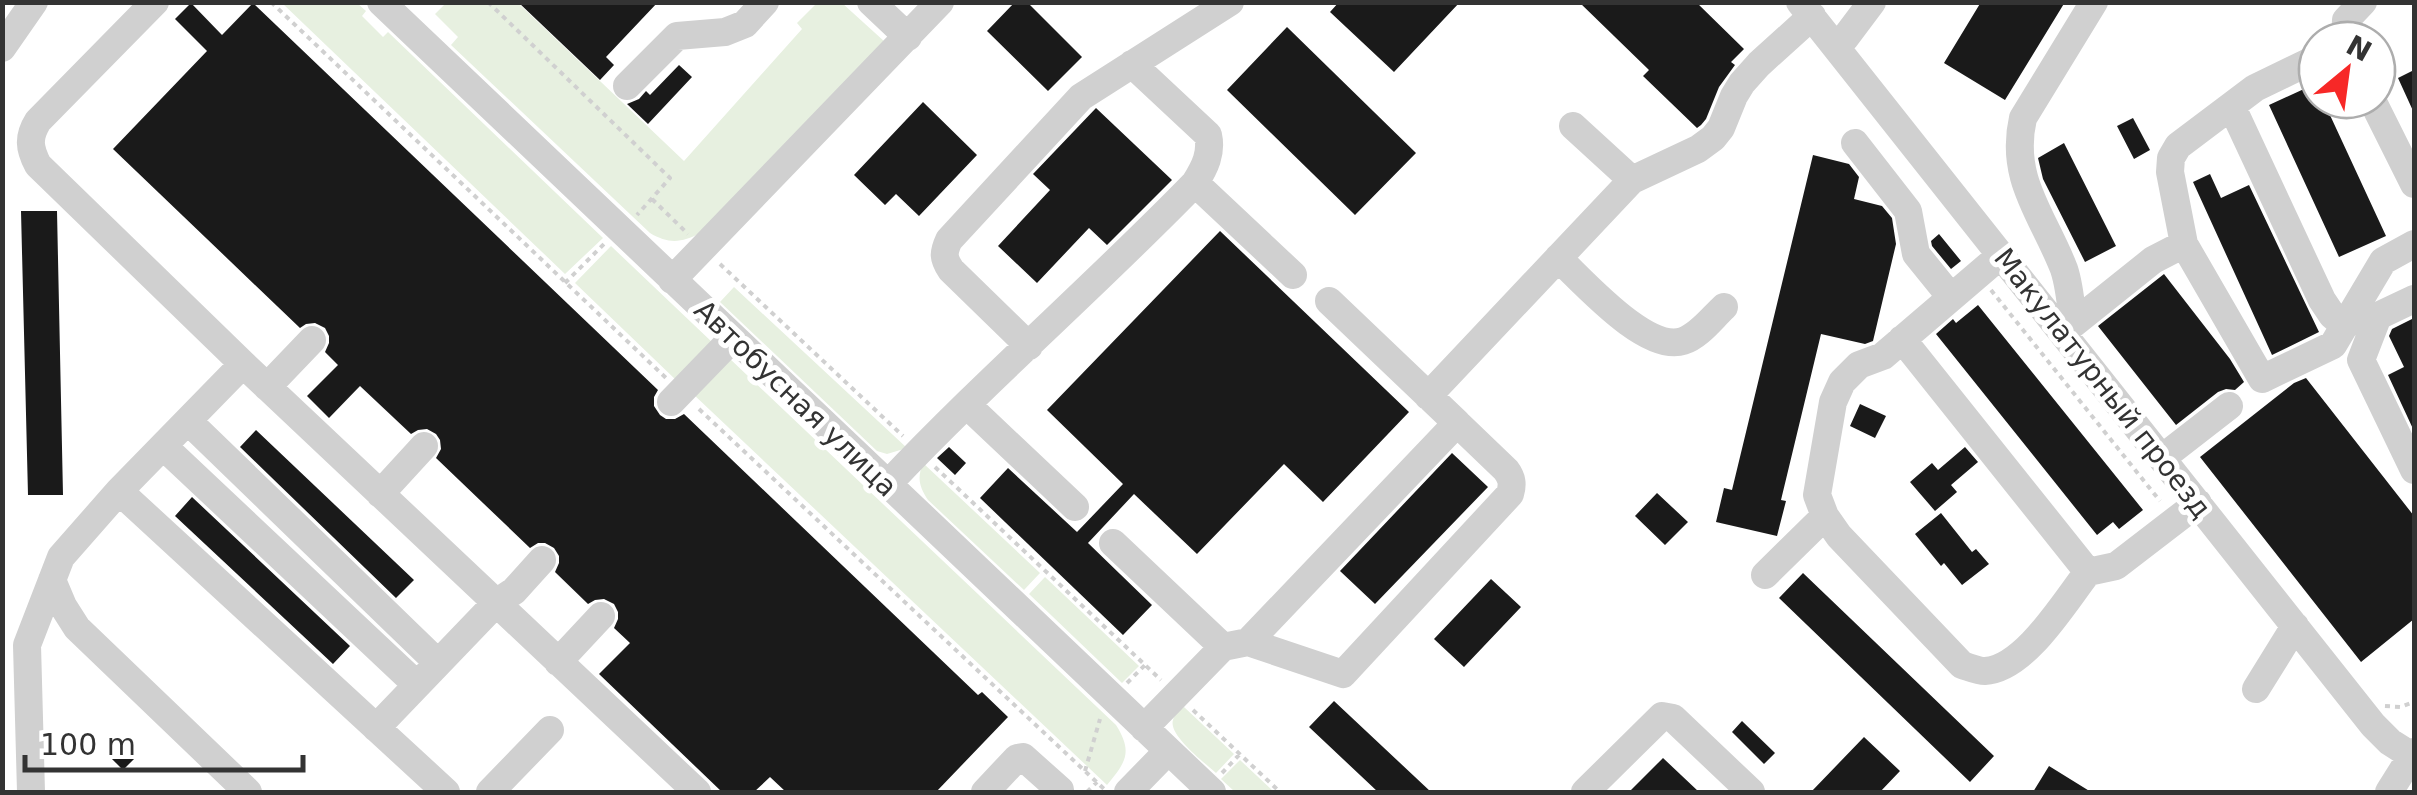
<svg xmlns="http://www.w3.org/2000/svg" width="2417" height="795" font-family="'DejaVu Sans',sans-serif">
  <style>
    .green { fill: #e7f0e0 }
    .building { fill: #1a1a1a }
    .lines { fill: none; stroke-linecap: round; stroke-linejoin: round }
    .path { stroke: #d0d0d0; stroke-width: 4; stroke-dasharray: 5 5; stroke-linecap: butt }
    .minor { stroke: #d0d0d0; stroke-width: 28 }
    .labels { text-anchor: middle; stroke-width: 10; stroke-linejoin: round; paint-order: stroke }
    .street-label { font-size: 28px; fill: #333; stroke: #fff }
  </style>
  <rect width="100%" height="100%" fill="#fff"/>
  <path class="green" d="M282,3H357L366,11L362,16L383,37L388,32L603,238L565,274Z
    M446,3H518L684,161L802,29L797,23L817,3H842L885,42L700,233C682,243 668,244 650,233L451,45L458,37L435,14Z
    M611,246L713,343L677,381L575,283Z
    M734,287L907,448L887,454L877,451L720,302Z
    M728,357L1116,725C1133,752 1126,762 1107,785L693,394Z
    M923,463L1040,573L1024,590L928,500C919,486 917,478 923,463Z
    M1045,577L1139,666L1122,683L1029,594Z
    M1184,707L1234,754L1216,773C1205,763 1168,735 1173,720C1174,715 1180,710 1184,707Z
    M1240,760L1274,792H1235L1221,779Z"/>
  <path class="building" d="M518,2H658L606,57L614,65L600,80Z
    M1015,2H1027L1082,57L1048,91L987,31Z
    M1339,2H1460L1394,72L1330,12Z
    M1579,2H1696L1744,49L1731,62L1735,65L1719,87L1706,119L1701,125L1697,128L1643,76L1649,70Z
    M1981,2H2065L2005,100L1944,63Z
    M191,3L222,35L253,3L658,390L654,397V406L660,415L666,419H675L684,414L978,695L982,692L1008,717L936,792H786L770,777L754,792H722L599,674L630,643L614,628L618,619V612L614,604L604,599L595,600L588,604L555,572L559,563V556L554,548L545,543H538L530,548L436,458L441,449L440,440L436,434L427,429L418,430L411,434L360,386L329,418L307,396L338,365L325,352L329,343V336L325,328L315,323L306,324L300,328L113,149L207,51L175,19Z
    M1287,27L1416,153L1355,215L1227,90Z
    M679,65L692,77L648,124L627,104L639,99L646,91L650,95Z
    M2414,70V113L2398,78Z
    M2317,83V100H2323L2386,236L2339,257L2269,105Z
    M923,102L977,155L919,216L896,194L885,205L854,175Z
    M1096,108L1172,180L1107,245L1089,228L1037,283L998,246L1050,190L1033,174Z
    M2133,118L2150,150L2134,159L2117,126Z
    M2064,143L2116,246L2085,262L2043,179L2038,158Z
    M1813,155L1849,164L1859,177L1854,199L1882,206L1892,218L1896,244L1873,341L1865,344L1821,334L1781,500L1786,501L1777,536L1716,522L1724,488L1732,490Z
    M2210,174L2221,198L2249,185L2319,332L2272,355L2193,182Z
    M21,211H57L63,495H28Z
    M1220,231L1409,412L1323,502L1284,464L1197,554L1134,494L1088,543L1152,605L1123,635L980,498L1008,468L1077,532L1123,484L1047,410Z
    M1939,234L1961,261L1951,269L1932,246L1931,241Z
    M2164,274L2230,359L2244,382L2235,390L2226,389L2218,392L2176,425L2098,326Z
    M1978,305L2143,510L2119,529L2113,522L2097,535L1936,334L1953,319L1956,323Z
    M2414,318V431L2388,375L2404,367L2389,336L2392,329Z
    M2306,378L2414,516V619L2361,662L2200,457L2294,383Z
    M1860,404L1886,416L1875,438L1850,426Z
    M256,430L414,580L396,598L240,447Z
    M949,447L966,463L955,475L937,458Z
    M1965,447L1978,462L1951,485L1957,492L1935,511L1910,482L1932,463L1938,470Z
    M1452,453L1488,487L1375,604L1340,571Z
    M1657,493L1688,522L1665,545L1635,516Z
    M192,497L350,646L333,664L175,516Z
    M1941,513L1972,552L1976,549L1989,564L1962,585L1944,563L1941,566L1915,534Z
    M1803,573L1994,756L1970,782L1779,598Z
    M1491,579L1521,607L1464,667L1434,639Z
    M1334,701L1431,792H1378L1309,727Z
    M1742,721L1775,753L1764,764L1732,732Z
    M1864,737L1900,771L1880,792H1811Z
    M123,744L136,757L123,770L110,757Z
    M1663,758L1699,792H1629Z
    M2049,766L2091,792H2033Z"/>
  <g class="lines">
    <path class="path" d="M271,2L666,378
      M488,2L670,178L637,215
      M652,199L688,234
      M720,264L903,436
      M565,283L604,244
      M1991,290L2160,501
      M699,409L1104,789
      M935,467L1161,680
      M1127,683L1145,665
      M2385,706L2400,707L2414,702
      M1193,710L1280,792
      M1085,771L1100,719
      M1222,773L1240,754
      M1087,792L1097,782"/>
    <path class="minor" d="M155,2L38,121C28,137 29,148 38,165L243,364L697,792
      M381,2L1212,792
      M871,2L908,37
      M1800,2L2373,725L2390,742L2412,756
      M2345,40L2346,20L2363,2
      M1836,46L1845,38L1872,2
      M2,48L34,2
      M2317,58L2255,88L2178,146L2171,158L2170,172L2184,244L2262,379L2333,345L2383,261L2414,244
      M1132,64L1208,135C1212,153 1205,167 1195,183
      M627,86L677,36L725,32L745,24L765,2
      M2372,100L2414,184
      M2232,107L2322,300L2332,315L2345,326
      M1573,126L1632,180
      M1855,143L1908,211L1916,254L1950,296
      M2001,255L1883,356L1859,365L1842,382L1833,402L1817,495L1825,516L1839,536L1962,665C1969,667 1977,671 1985,671C2025,669 2065,601 2088,572L2116,566L2198,503
      M1558,258C1584,282 1646,353 1683,341C1699,336 1712,318 1724,307
      M672,280L940,2
      M2414,299L2378,316L2361,360L2414,470
      M2073,324C2071,306 2070,287 2064,269C2043,215 2009,179 2023,118L2094,2
      M2063,332L2153,260L2184,244
      M1902,339L2088,572
      M1029,346L951,270C943,258 943,253 949,240L1081,97L1230,2
      M243,364L119,491L446,792
      M267,387L312,340
      M1428,396L1632,180L1698,149L1713,138L1721,128L1734,96L1742,83L1759,64L1812,16
      M671,402L733,338
      M967,405L1075,507
      M188,421L438,663
      M163,446L417,685
      M2162,458L2229,406
      M888,484C986,380 1095,286 1195,183L1293,275
      M380,494L424,446
      M1113,543L1223,647L1144,728
      M1765,575L1825,516
      M52,580L63,606L77,628L248,792
      M1248,642L1343,674L1510,494C1513,484 1512,478 1506,470L1457,423
      M1223,647L1248,642L1457,423L1329,301
      M558,662L601,616
      M2256,689L2295,626
      M376,728L496,603L514,591L542,560
      M31,792L27,645L61,557L119,491
      M490,792L550,730
      M985,792L1017,758L1023,757L1060,790
      M1128,792L1168,751
      M1585,792L1662,716L1673,718L1751,792
      M2389,792L2414,752"/>
  </g>
  <g class="labels">
    <g class="street-label">
      <text transform="translate(2103 383) rotate(52)" y="10">Макулатурный проезд</text>
      <text transform="translate(796 398) rotate(44)" y="10">Автобусная улица</text>
    </g>
  </g>
  <rect width="2417" height="795" fill="none" stroke="#333333" stroke-width="10"/>
  <g transform="translate(2347 70) rotate(29)"><circle r="48" fill="#ffffff" stroke="#adadad" stroke-width="2.5"/>
  <path d="M0-8L18 38L0 25L-18 38Z" fill="#f72827"/>
  <text y="-15" font-size="28" font-weight="bold" text-anchor="middle" fill="#333333">N</text>
  </g>
  <path d="M25 755v15h278v-15" fill="none" stroke="#333333" stroke-width="5"/>
  <text x="40" y="755" font-size="30" fill="#333333" stroke="#ffffff" stroke-width="8" paint-order="stroke">100 m</text>
</svg>
